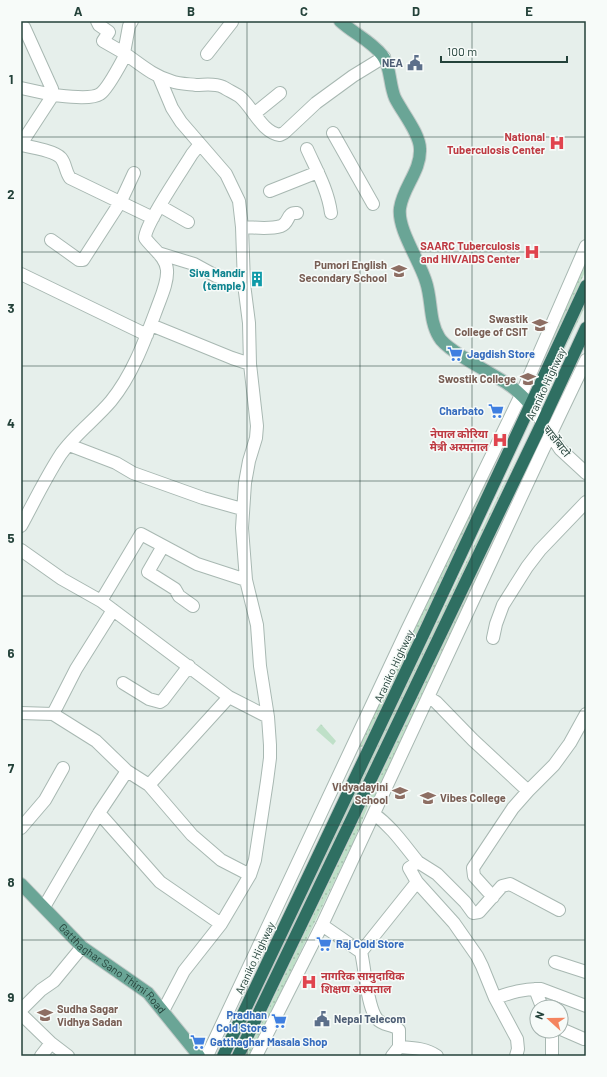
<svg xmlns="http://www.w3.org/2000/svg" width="607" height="1077" font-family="Barlow,'Noto Sans Devanagari',sans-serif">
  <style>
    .grass { fill: url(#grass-dots) }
    .park { fill: url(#park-crowns) }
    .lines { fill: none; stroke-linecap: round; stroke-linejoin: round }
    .minor-casing { stroke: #a8b8b2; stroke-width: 14 }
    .major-casing { stroke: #c2cac8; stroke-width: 14 }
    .highway-casing { stroke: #c2cac8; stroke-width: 14 }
    .minor { stroke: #fff; stroke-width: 12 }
    .major { stroke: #6aa596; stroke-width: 12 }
    .highway { stroke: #2f6f62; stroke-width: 12 }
    .grid { fill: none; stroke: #24423a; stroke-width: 1; stroke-opacity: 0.55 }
    .labels { text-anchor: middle; stroke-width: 3; stroke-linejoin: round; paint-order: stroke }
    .service-label { font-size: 11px; font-weight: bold; fill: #4e5e75; stroke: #f7fbf9; text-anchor: end }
    .health-label { font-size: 11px; font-weight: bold; fill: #be3a42; stroke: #f7fbf9; text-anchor: end }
    .education-label { font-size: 11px; font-weight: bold; fill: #785e54; stroke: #f7fbf9; text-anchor: end }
    .culture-label { font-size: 11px; font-weight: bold; fill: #0d838f; stroke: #f7fbf9; text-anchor: end }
    .shop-label { font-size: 11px; font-weight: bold; fill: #366cbe; stroke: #f7fbf9; text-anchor: start }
    .street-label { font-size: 11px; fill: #24423a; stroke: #f7fbf9 }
    .neatline { fill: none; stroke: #24423a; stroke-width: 1.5 }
    .grid-label { font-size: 13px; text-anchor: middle; font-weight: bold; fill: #24423a }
  </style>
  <defs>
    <pattern id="grass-dots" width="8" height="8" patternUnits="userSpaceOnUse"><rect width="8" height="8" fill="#bfe0c8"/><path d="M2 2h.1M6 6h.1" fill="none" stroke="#a4c1ad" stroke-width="1.8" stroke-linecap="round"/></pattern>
    <pattern id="park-crowns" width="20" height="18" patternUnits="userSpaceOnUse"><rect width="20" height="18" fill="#bfe0c8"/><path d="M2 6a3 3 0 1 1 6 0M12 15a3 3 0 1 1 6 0" fill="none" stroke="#a4c1ad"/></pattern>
  </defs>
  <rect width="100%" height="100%" fill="#e6efeb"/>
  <path class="grass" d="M586,259V270L533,383H531Z
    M586,297V305L546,387L544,386Z
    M505,441H506L421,627L362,747H359L418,619Z
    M522,446L429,647L231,1056H229L265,983L291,925Z
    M534,451L536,452L384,784L368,806L353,843L250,1056H246C342,854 440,654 534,451Z"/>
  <path class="park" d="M321,724L336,741L333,745L316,730Z"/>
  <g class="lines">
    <defs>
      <path id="minor" d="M97,21L99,25L109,32L103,41L124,53
        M132,21L129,26L124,53C140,64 153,76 171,81C179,84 188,84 196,85C205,85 214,83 223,87C228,90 234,93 239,96C253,107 261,132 280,135L284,133L316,103L353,76L384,57
        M207,54L232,22L230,21
        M159,77L172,108L181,122L226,174L239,201L242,227L244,284L249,323L250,364L257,426L256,438L249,461L245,483L242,528L246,580L257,625L260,666L268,717L270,745V758L267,781L255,860L250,875L221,924L184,971L163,1011
        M21,88L53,95L52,89L24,27
        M254,114L280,93
        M333,133L373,204
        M21,144L53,95C64,96 91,100 100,94C108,89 121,63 126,54
        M21,145C31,147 55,151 61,158C66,164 65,171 70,178L153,218
        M307,149C316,169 328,190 331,213
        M270,191L318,172
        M160,206L188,222
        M242,227C254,227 268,230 281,226C290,223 286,212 297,213
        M51,240L79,260H83L121,201L134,173
        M158,253L194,264L216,276L234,282L244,284
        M21,274L147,335
        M151,325L232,358L250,364
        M531,405L560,449L586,473
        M69,445L116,463L133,473L203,498L242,509
        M21,526C34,502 46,477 61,454C75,434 96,419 111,401C133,374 145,340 157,308C161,297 168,282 167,270C166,257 152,248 145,238C145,224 183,169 192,154L200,144
        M163,546L148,572L175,589L179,596L193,606
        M21,550L62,579L101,601L229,697L268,717
        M101,601L141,534L197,564L246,580
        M493,638L496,624L503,605L527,567L540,550L586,502
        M123,683L149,699L160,702L163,700L189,666
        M428,697L436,702L473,740L528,791L554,765L570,743L586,714
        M21,713L53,714L96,741L127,771L149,785L192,835L221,860L250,875
        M53,714L76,669L113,610
        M149,785L229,697
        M99,813L160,882L221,924
        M374,814C392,827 404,845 418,862L409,868L417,882L454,923L477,956L482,966L495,998L517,1039L518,1049L516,1056
        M21,828L45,800L63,768
        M418,862L437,874L465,902L473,913L479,912L502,886L510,884L559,910
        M493,897L474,876L473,868L513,808L528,791
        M44,907L99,813L127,771
        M322,925L361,952
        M361,952C365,968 367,1007 377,1019C383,1026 394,1024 399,1030V1047L392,1056
        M361,952L417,882
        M555,962L586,972
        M535,989L542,1007
        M495,998C510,993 525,988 541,989L586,1006
        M21,1010L41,990L54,981L82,947
        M21,1014L51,1043
        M561,1029L584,1039
        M551,1031L552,1036V1056
        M399,1047C413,1048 425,1048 437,1056
        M41,1056L51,1043L68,1056
        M207,1056L407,630L521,395L586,246
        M256,1056L322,925L542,452L586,360"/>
      <g id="major">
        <path d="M340,21C353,33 371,41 382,55C391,66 389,84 395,98C402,112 420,134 420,149C421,171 403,187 400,208C397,229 420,261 426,282C432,300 429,321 439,337C446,351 494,374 509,385C517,390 524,398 531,405"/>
        <path id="s1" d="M21,884L82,947L148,993L199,1056"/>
      </g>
      <path id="highway" d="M223,1056L425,631L586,286
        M238,1056L542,423L586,328"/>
    </defs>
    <use href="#minor" class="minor-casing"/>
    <use href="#major" class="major-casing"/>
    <use href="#highway" class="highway-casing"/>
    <use href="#minor" class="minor"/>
    <use href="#major" class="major"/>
    <use href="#highway" class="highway"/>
  </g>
  <path class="grid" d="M135,21V1056M247,21V1056M360,21V1056M472,21V1056M21,137H586M21,252H586M21,366H586M21,481H586M21,596H586M21,711H586M21,825H586M21,940H586"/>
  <defs>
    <symbol id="civic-bare" viewBox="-9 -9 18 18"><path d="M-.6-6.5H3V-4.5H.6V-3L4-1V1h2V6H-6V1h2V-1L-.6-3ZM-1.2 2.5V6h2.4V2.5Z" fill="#5c6f8a" stroke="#f7fbf9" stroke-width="2.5" paint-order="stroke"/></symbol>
    <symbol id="hospital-bare" viewBox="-9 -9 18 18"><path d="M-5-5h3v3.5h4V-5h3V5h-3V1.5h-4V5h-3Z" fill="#e0444e" stroke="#f7fbf9" stroke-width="2.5" paint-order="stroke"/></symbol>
    <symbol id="school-bare" viewBox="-9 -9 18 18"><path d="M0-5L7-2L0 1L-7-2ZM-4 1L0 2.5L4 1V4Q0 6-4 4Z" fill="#8d6e63" stroke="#f7fbf9" stroke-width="2.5" paint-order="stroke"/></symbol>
    <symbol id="building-bare" viewBox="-9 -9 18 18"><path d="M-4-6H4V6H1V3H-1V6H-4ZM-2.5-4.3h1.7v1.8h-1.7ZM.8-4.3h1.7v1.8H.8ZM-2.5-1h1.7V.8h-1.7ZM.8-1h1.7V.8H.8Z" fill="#0f9aa8" stroke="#f7fbf9" stroke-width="2.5" paint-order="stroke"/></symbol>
    <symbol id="university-bare" viewBox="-9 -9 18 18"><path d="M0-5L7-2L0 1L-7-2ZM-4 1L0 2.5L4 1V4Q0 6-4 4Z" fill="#8d6e63" stroke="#f7fbf9" stroke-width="2.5" paint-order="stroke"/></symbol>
    <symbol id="supermarket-bare" viewBox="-9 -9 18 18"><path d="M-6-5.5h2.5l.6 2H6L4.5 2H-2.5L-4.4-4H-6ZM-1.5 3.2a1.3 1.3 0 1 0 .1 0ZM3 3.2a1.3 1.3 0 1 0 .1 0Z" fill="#3f7fe0" stroke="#f7fbf9" stroke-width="2.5" paint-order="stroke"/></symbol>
  </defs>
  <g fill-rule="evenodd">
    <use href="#civic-bare" x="404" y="52" width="22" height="22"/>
    <use href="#hospital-bare" x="546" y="132" width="22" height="22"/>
    <use href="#hospital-bare" x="521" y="241" width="22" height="22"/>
    <use href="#school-bare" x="388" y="260" width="22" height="22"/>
    <use href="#building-bare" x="246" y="268" width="22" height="22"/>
    <use href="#university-bare" x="529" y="314" width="22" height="22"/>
    <use href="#supermarket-bare" x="444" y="343" width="22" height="22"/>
    <use href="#university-bare" x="517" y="368" width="22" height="22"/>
    <use href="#supermarket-bare" x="485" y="400" width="22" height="22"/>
    <use href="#hospital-bare" x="489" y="429" width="22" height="22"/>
    <use href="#school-bare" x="389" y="782" width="22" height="22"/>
    <use href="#university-bare" x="417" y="787" width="22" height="22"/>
    <use href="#supermarket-bare" x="313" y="933" width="22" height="22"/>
    <use href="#hospital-bare" x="298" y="971" width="22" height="22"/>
    <use href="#school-bare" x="34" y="1004" width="22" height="22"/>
    <use href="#civic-bare" x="311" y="1008" width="22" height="22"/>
    <use href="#supermarket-bare" x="268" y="1010" width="22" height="22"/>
    <use href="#supermarket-bare" x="187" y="1031" width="22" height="22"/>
  </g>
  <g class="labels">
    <g class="service-label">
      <text x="403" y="67">NEA</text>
      <text x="334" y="1023" text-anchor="start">Nepal Telecom</text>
    </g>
    <g class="health-label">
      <text x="545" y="141">National<tspan x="545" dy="13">Tuberculosis Center</tspan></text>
      <text x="520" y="250">SAARC Tuberculosis<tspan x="520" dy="13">and HIV/AIDS Center</tspan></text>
      <text x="488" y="438">नेपाल कोरिया<tspan x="488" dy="13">मैत्री अस्पताल</tspan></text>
      <text x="321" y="980" text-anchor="start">नागरिक सामुदायिक<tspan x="321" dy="13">शिक्षण अस्पताल</tspan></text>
    </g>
    <g class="education-label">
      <text x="387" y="269">Pumori English<tspan x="387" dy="13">Secondary School</tspan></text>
      <text x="528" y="323">Swastik<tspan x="528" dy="13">College of CSIT</tspan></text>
      <text x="516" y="383">Swostik College</text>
      <text x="388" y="791">Vidyadayini<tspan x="388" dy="13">School</tspan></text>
      <text x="440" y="802" text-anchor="start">Vibes College</text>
      <text x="57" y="1013" text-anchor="start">Sudha Sagar<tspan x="57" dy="13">Vidhya Sadan</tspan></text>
    </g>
    <g class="culture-label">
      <text x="245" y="277">Siva Mandir<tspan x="245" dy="13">(temple)</tspan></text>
    </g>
    <g class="shop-label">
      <text x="467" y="358">Jagdish Store</text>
      <text x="484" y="415" text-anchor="end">Charbato</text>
      <text x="336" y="948">Raj Cold Store</text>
      <text x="267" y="1019" text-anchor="end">Pradhan<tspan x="267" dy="13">Cold Store</tspan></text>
      <text x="210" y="1046">Gatthaghar Masala Shop</text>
    </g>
    <g class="street-label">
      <text transform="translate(546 384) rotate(-65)" y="4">Araniko Highway</text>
      <text transform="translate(557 441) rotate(52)" y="4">चार्डोबाटो</text>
      <text transform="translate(394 666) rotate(-65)" y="4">Araniko Highway</text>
      <text transform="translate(255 958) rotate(-65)" y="4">Araniko Highway</text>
      <text dy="4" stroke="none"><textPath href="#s1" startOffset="125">Gatthaghar Sano Thimi Road</textPath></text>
    </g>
  </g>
  <rect width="607" height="1077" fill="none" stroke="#f7fbf9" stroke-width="44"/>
  <g transform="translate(549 1019) rotate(291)"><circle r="19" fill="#f7fbf9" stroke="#a3b1ad"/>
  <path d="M0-3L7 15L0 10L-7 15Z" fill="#f4845f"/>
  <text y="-6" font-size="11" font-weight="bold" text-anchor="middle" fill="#24423a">N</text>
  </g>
  <path d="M441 56v6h126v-6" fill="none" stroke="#24423a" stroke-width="2"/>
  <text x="447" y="56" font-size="12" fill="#24423a" stroke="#f7fbf9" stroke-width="3" paint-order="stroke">100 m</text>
  <rect x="22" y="22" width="563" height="1033" class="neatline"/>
  <g class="grid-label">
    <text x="78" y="16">A</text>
    <text x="191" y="16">B</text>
    <text x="304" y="16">C</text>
    <text x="416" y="16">D</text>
    <text x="529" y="16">E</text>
    <text x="11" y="84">1</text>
    <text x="11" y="199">2</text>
    <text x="11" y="313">3</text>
    <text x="11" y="428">4</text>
    <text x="11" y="543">5</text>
    <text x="11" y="658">6</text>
    <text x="11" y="773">7</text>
    <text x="11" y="887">8</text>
    <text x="11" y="1002">9</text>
  </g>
</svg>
